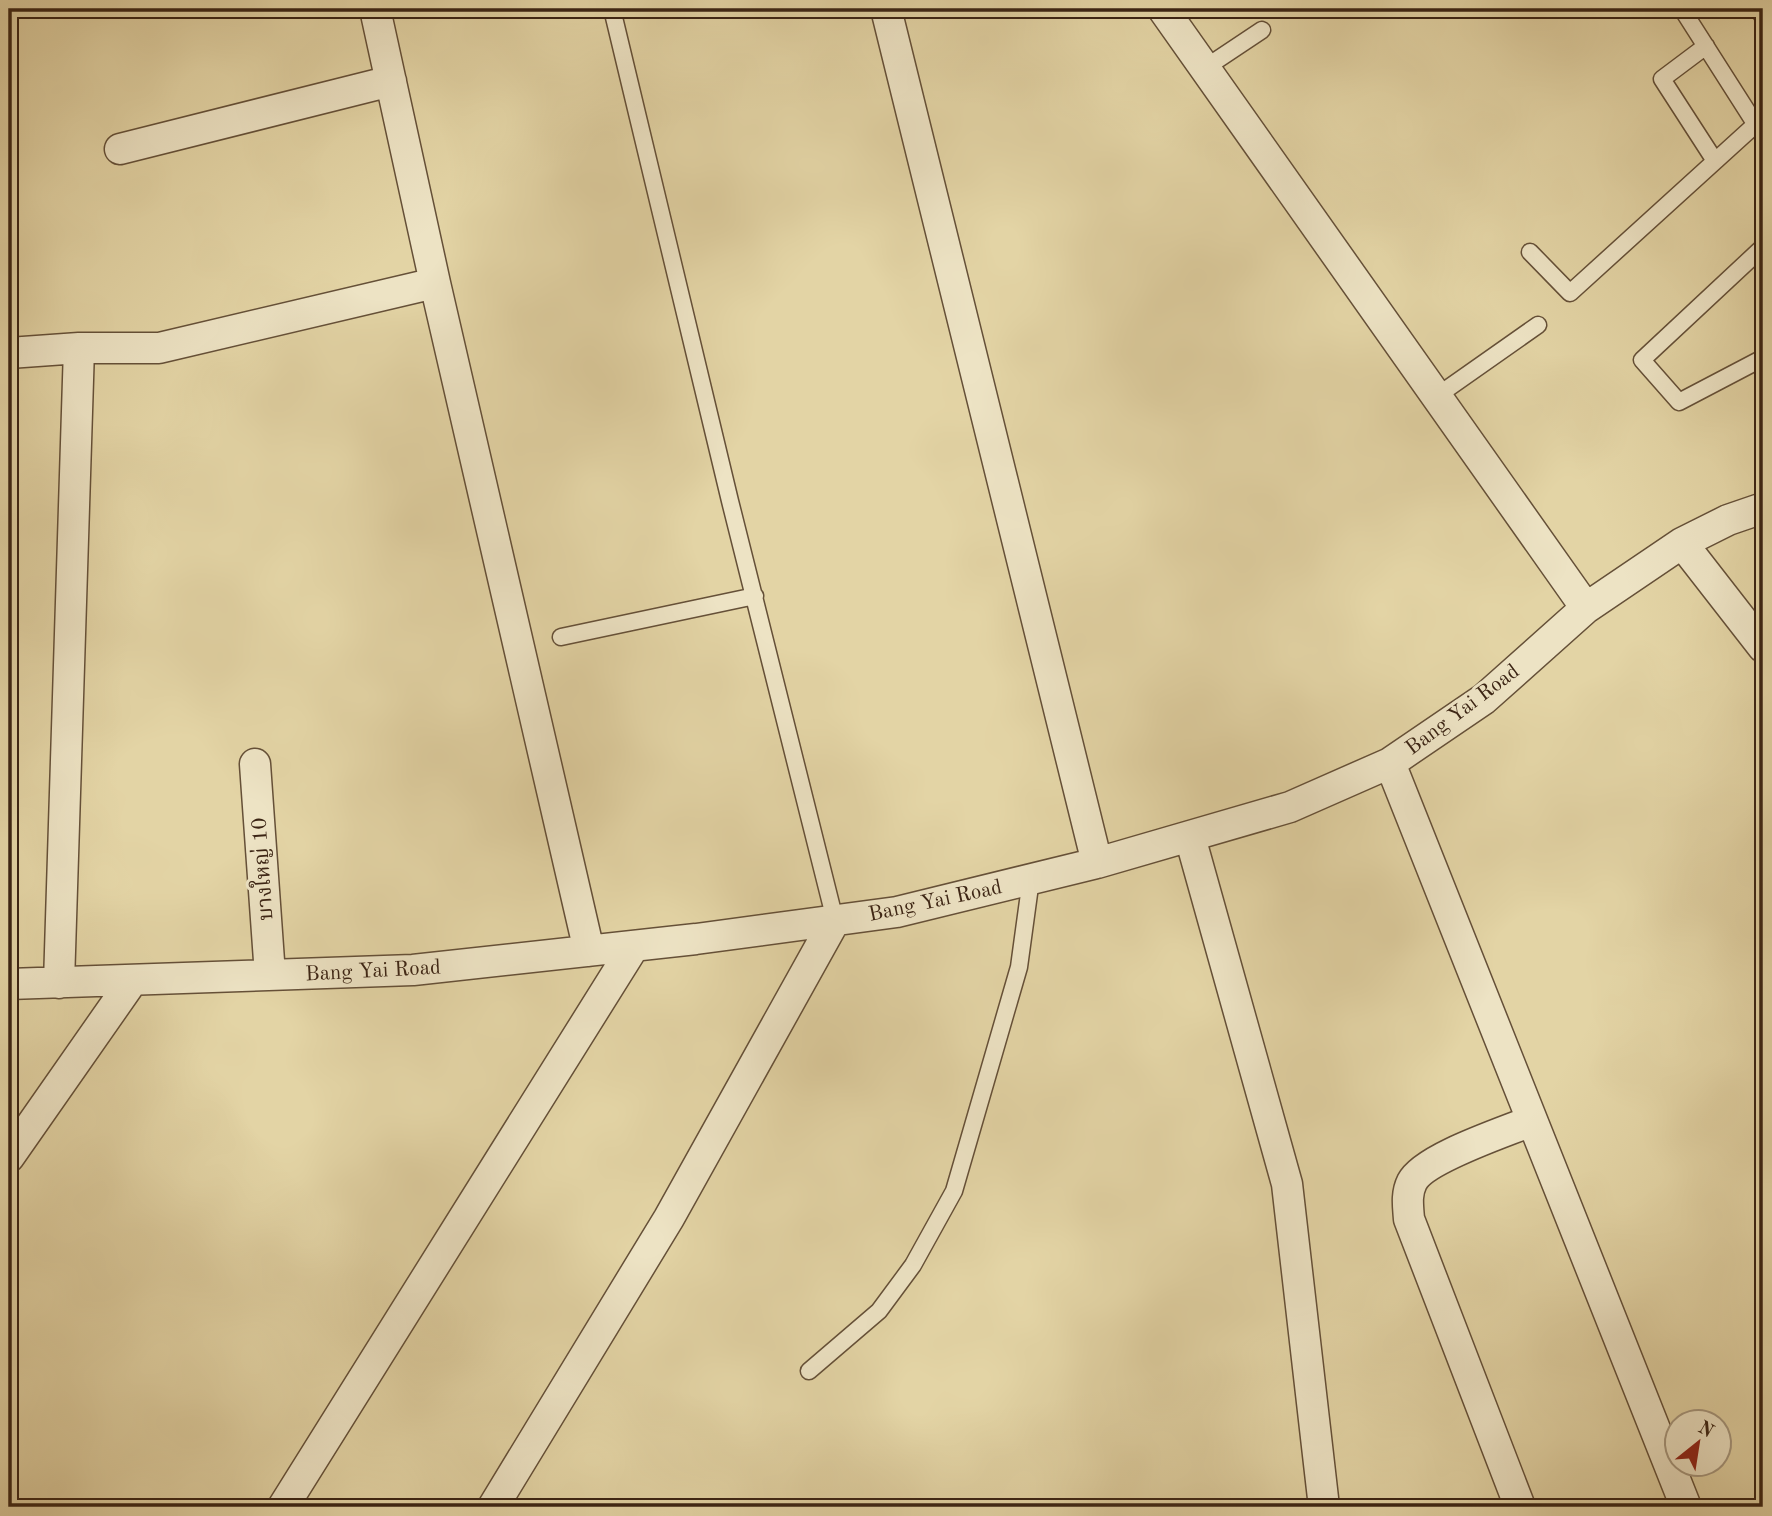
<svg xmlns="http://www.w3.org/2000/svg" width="1772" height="1516" font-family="'Old Standard TT','Noto Serif Thai',serif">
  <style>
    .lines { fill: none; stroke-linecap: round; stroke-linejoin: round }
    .lane-casing { stroke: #655038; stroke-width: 19 }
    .street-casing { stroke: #655038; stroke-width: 33 }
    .lane { stroke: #ede3c4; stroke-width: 16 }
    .street { stroke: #ede3c4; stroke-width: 30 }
    .labels { text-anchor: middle; stroke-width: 6; stroke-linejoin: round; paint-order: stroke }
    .street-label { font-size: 21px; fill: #3b2414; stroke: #ede3c4 }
  </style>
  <rect width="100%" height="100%" fill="#e3d4a5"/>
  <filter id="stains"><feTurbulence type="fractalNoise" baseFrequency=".00286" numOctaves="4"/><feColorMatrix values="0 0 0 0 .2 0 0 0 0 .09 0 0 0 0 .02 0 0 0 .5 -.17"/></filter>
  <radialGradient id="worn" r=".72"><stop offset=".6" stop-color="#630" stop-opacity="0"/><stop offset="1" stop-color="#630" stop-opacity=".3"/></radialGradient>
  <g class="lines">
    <defs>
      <path id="lane" d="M612,9L730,501L835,920
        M1682,9L1763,136
        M1758,9L1763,17
        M1706,46L1662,79L1715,161
        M1205,68L1262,30
        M1763,247L1642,360L1679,402L1763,358
        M1530,252L1570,293L1756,124
        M1437,396L1538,325
        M561,637L755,596
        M809,1371L879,1311L913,1265L954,1191L1019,967L1031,879"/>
      <path id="street" d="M375,9L435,283L589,951
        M886,9L1097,863
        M1163,9L1586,608
        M120,149L391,81
        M9,353L79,348H159L435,283
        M1682,543L1763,647
        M1390,763L1686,1507
        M255,764L270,975
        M1190,837L1287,1184L1324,1507
        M59,983L79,348
        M9,984L413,970L696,939L897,912L1097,863L1290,807L1390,763L1484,699L1586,608L1682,543L1728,520L1763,508
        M9,1157L132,981
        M283,1507L634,946
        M493,1507L669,1218L835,920
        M1520,1507L1409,1219C1408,1206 1406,1194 1412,1182C1424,1158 1505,1132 1531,1121"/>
    </defs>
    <use href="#lane" class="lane-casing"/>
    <use href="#street" class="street-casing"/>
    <use href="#lane" class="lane"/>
    <use href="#street" class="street"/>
  </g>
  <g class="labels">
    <g class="street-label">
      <text transform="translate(1462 709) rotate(-37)" y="7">Bang Yai Road</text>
      <text transform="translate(262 869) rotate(-94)" y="7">บางใหญ่ 10</text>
      <text transform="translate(935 900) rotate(-12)" y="7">Bang Yai Road</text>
      <text transform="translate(373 970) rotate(-3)" y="7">Bang Yai Road</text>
    </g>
  </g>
  <rect width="1772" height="1516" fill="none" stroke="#e3d4a5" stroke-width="35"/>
  <rect x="10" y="10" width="1751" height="1495" fill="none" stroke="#3b2414" stroke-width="3.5"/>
  <rect x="18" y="18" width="1737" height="1481" fill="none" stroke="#3b2414" stroke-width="2"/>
  <g transform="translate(1698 1443) rotate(30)"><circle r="33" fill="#ede3c4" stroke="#a6977e" stroke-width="2"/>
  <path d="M0-5L12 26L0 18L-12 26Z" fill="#8f2418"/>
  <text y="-10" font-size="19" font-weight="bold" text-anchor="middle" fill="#3b2414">N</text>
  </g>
  <rect width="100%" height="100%" filter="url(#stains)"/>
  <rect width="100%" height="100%" fill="url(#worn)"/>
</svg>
